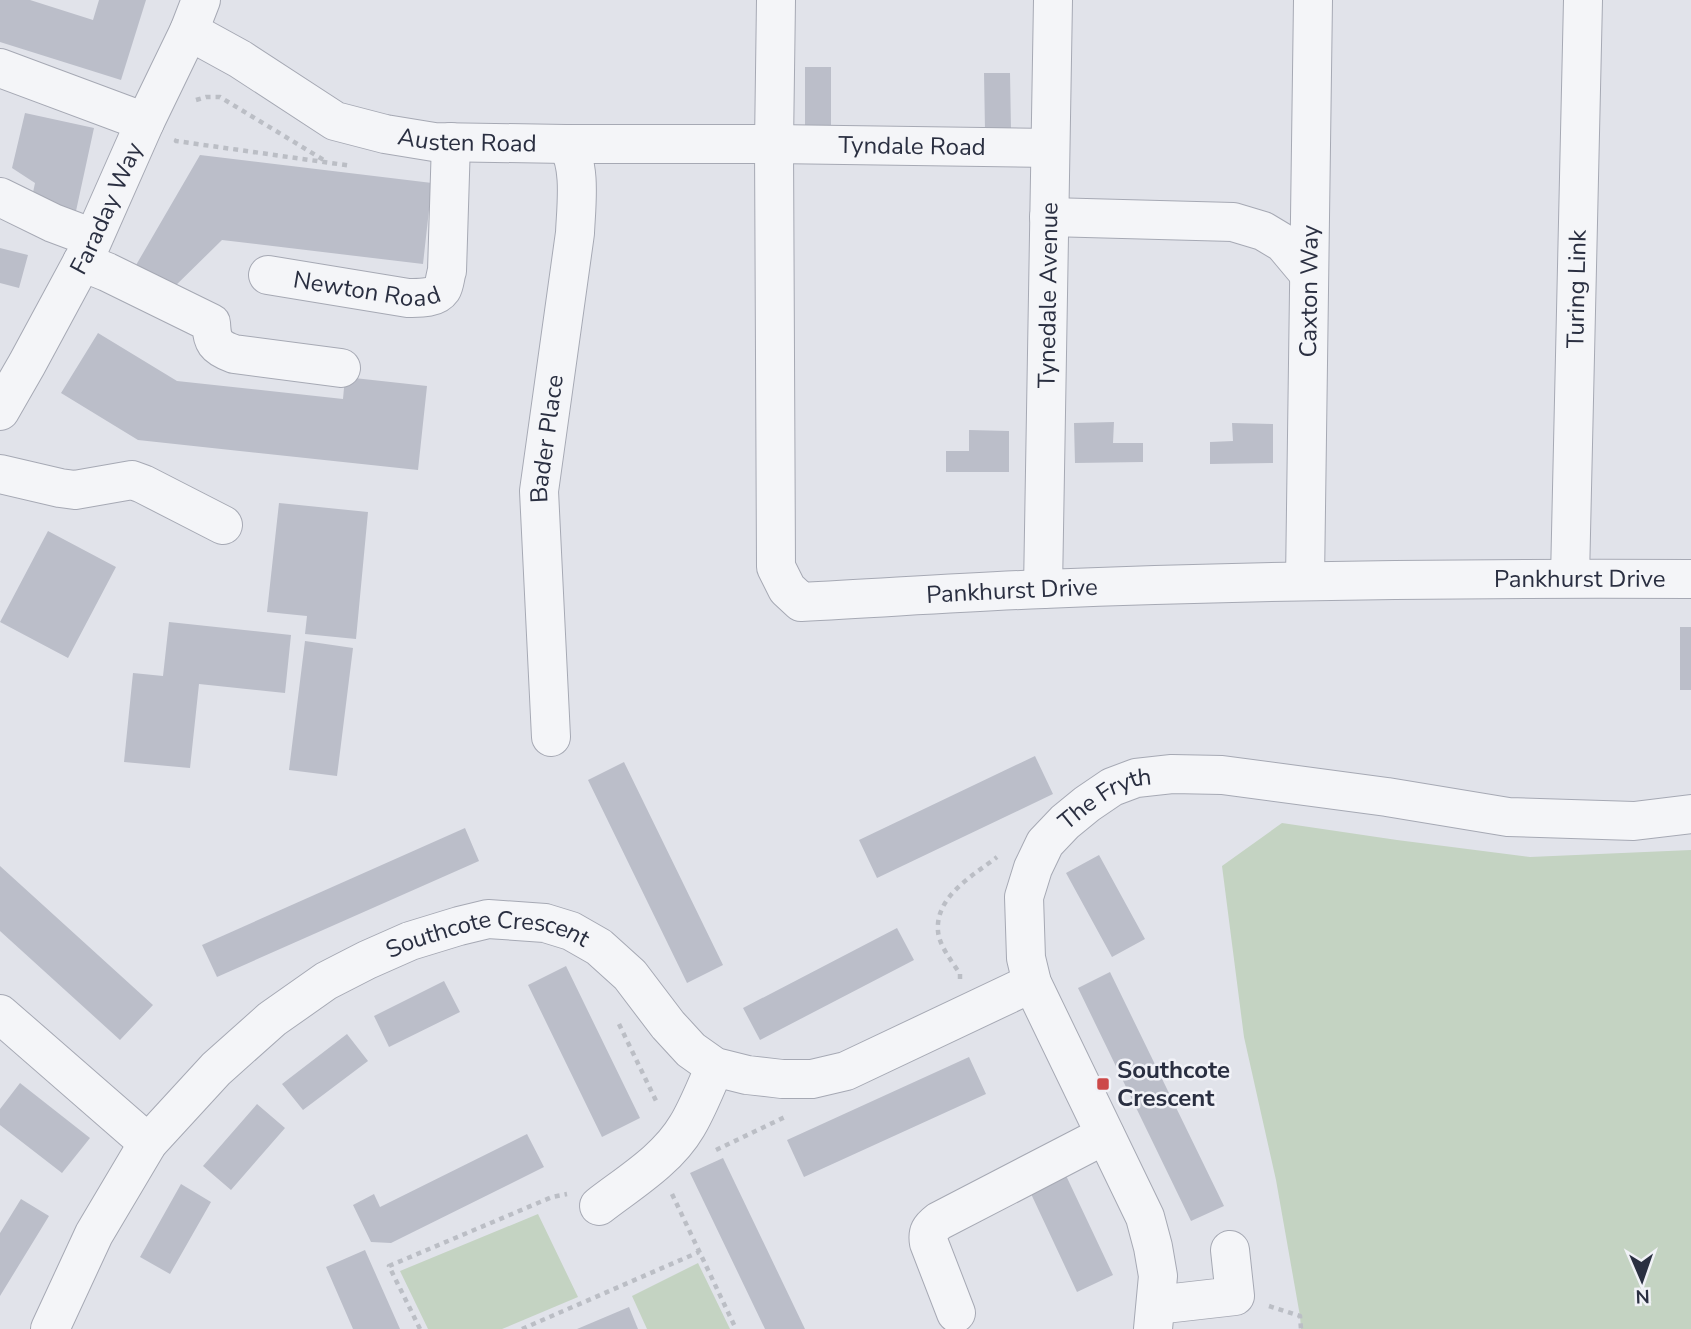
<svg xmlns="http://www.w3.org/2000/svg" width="1691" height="1329" font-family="'Nunito Sans',sans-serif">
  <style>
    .green { fill: #c4d3c2 }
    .building { fill: #bbbec9 }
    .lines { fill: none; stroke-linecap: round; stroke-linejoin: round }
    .minor-casing { stroke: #a6a9b4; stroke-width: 40 }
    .path { stroke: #bbbec5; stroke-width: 4.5; stroke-dasharray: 5 5; stroke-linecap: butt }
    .minor { stroke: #f4f5f8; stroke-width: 38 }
    .poi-dot { fill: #cc4949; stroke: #f1f2f7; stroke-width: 2.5 }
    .labels { text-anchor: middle; stroke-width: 5; stroke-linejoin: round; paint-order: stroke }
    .street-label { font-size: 24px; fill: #2a2f41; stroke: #f1f2f7 }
    .poi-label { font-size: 24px; font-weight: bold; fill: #2a2f41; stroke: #f1f2f7; text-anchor: start }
  </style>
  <rect width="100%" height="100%" fill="#e1e3ea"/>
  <path class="green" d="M1282,823L1397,840L1530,857L1691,850V1329H1301L1300,1316L1276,1180L1244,1037L1222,866Z
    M538,1214L578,1297L502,1329H428L400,1271Z
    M698,1263L730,1329H647L632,1296Z"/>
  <path class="building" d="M0,0H30L93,20L99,0H146L121,80L0,42Z
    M805,67H831V130H805Z
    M984,73H1010L1011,130H985Z
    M25,113L94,128L76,211L31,202L35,183L12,168Z
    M200,155L432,183L423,264L222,240L167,294L132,272Z
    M0,248L28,255L19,288L0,283Z
    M98,333L177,381L343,399L345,377L427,386L418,470L138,440L61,393Z
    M1114,422L1113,443H1143V462L1075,463L1074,423Z
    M1232,423L1273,424V463L1210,464V442L1233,441Z
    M969,430L1009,431V472H946V451H969Z
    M279,503L368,512L356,639L305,634L307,616L267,612Z
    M48,531L116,567L68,658L0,622Z
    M169,622L291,635L285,693L199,684L190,768L124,762L133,673L163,676Z
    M1680,627H1691V690H1680Z
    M305,641L353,648L337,776L289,770Z
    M1035,756L1053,794L877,878L859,840Z
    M624,762L723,965L687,983L588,780Z
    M465,828L479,861L217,977L202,945Z
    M1099,855L1145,939L1112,957L1066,873Z
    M0,866L153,1005L120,1040L0,931Z
    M897,928L914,960L760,1040L743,1008Z
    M566,966L640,1118L602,1137L528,985Z
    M1110,972L1224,1206L1191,1221L1078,988Z
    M444,981L460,1012L389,1047L374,1016Z
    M347,1034L368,1061L303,1110L282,1084Z
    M969,1057L986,1094L804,1177L787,1140Z
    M20,1083L90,1138L62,1173L0,1125V1109Z
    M257,1104L285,1128L231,1190L203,1166Z
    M527,1134L544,1167L391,1243L371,1242L353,1205L374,1194L380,1207Z
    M723,1158L805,1329H765L690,1173Z
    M1061,1165L1113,1275L1077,1292L1025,1181Z
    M181,1184L211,1202L170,1274L140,1257Z
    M21,1199L49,1216L0,1296V1233Z
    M365,1250L400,1329H353L326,1267Z
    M629,1307L638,1329H577Z"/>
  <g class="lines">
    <defs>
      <g id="minor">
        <path id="s1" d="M776,0L774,144L776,567L787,589L801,602C882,598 963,592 1044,589C1260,580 1475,578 1691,579"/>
        <path id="s2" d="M189,31L240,59L335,121L385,134L434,142L566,144H774L1050,148"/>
        <path d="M0,68L145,122"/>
        <path d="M0,197L53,223L93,238"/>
        <path d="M1049,217L1233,222L1263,231L1283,243L1309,274"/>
        <path d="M82,262L107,272L211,323C212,342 215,347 234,354L341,368"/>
        <path id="s3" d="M268,275L408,298C419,298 435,299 442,289C445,284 445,276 447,271L451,142"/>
        <path id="s4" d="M0,411L27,364L88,251L145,122L189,31L201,0"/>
        <path d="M0,474L60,488L75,490L132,480L143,484L223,525"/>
        <path id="s5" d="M1570,578L1583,0"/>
        <path id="s6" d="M1305,581L1313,0"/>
        <path id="s7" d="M1043,589L1053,0"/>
        <path id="s8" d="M551,737L539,491L575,233C576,208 582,164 566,144"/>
        <path d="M0,1014L148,1143"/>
        <path d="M599,1206C630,1182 667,1160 687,1126C698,1108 706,1086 715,1067"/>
        <path d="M1156,1305L1235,1296L1230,1250"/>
        <path d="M956,1313L929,1243C927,1232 930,1228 939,1221L1105,1135"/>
        <path id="s9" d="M50,1329L94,1234L148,1143L216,1069L272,1019L326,981L367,960L410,941L459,926L488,919L545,923L571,931L599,947L630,975L668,1025L691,1050L715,1067L747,1075L782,1079H812L846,1071L1032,983"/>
        <path id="s10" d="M1153,1329L1158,1276L1153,1247L1145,1217L1032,983L1026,958L1024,897L1033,868L1045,843L1065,822L1087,804L1112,787L1136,778L1172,774L1222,775L1387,797L1508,817L1634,821L1691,814"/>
      </g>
    </defs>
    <use href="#minor" class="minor-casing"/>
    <path class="path" d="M196,100L206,97H220L327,162
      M177,139L176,141L352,166
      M960,979V974C952,961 939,946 938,931C935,896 974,875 997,857
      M619,1024L658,1105
      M716,1150L787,1116
      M672,1194L736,1329
      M1269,1306L1300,1316L1301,1329
      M420,1329L389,1266L552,1197L567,1194
      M522,1329L699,1252"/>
    <use href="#minor" class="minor"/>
  </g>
  <rect class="poi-dot" x="1096" y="1077" width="14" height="14" rx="3.5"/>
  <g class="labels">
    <g class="street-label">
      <text dy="8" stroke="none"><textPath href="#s2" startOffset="306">Austen Road</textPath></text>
      <text dy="8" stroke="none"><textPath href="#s2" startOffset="751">Tyndale Road</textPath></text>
      <text dy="8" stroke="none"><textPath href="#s4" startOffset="229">Faraday Way</textPath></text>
      <text dy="8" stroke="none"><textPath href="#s3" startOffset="100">Newton Road</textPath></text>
      <text dy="8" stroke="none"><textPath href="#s5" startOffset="289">Turing Link</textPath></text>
      <text dy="8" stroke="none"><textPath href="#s6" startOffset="290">Caxton Way</textPath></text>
      <text dy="8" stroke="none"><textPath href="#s7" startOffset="294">Tynedale Avenue</textPath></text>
      <text dy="8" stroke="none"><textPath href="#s8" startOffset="299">Bader Place</textPath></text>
      <text dy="8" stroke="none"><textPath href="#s1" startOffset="1390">Pankhurst Drive</textPath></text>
      <text dy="8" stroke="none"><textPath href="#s1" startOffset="822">Pankhurst Drive</textPath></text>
      <text dy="8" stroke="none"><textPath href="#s10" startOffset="595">The Fryth</textPath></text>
      <text dy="8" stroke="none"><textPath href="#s9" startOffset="625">Southcote Crescent</textPath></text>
    </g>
    <g class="poi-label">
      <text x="1117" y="1078">Southcote<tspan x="1117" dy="28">Crescent</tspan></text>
    </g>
  </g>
  <g transform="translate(1642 1280) rotate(178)" stroke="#f1f2f7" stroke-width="5" paint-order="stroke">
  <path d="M0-5L12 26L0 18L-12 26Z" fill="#2a2f41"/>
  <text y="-10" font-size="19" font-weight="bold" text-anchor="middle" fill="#2a2f41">N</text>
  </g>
</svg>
